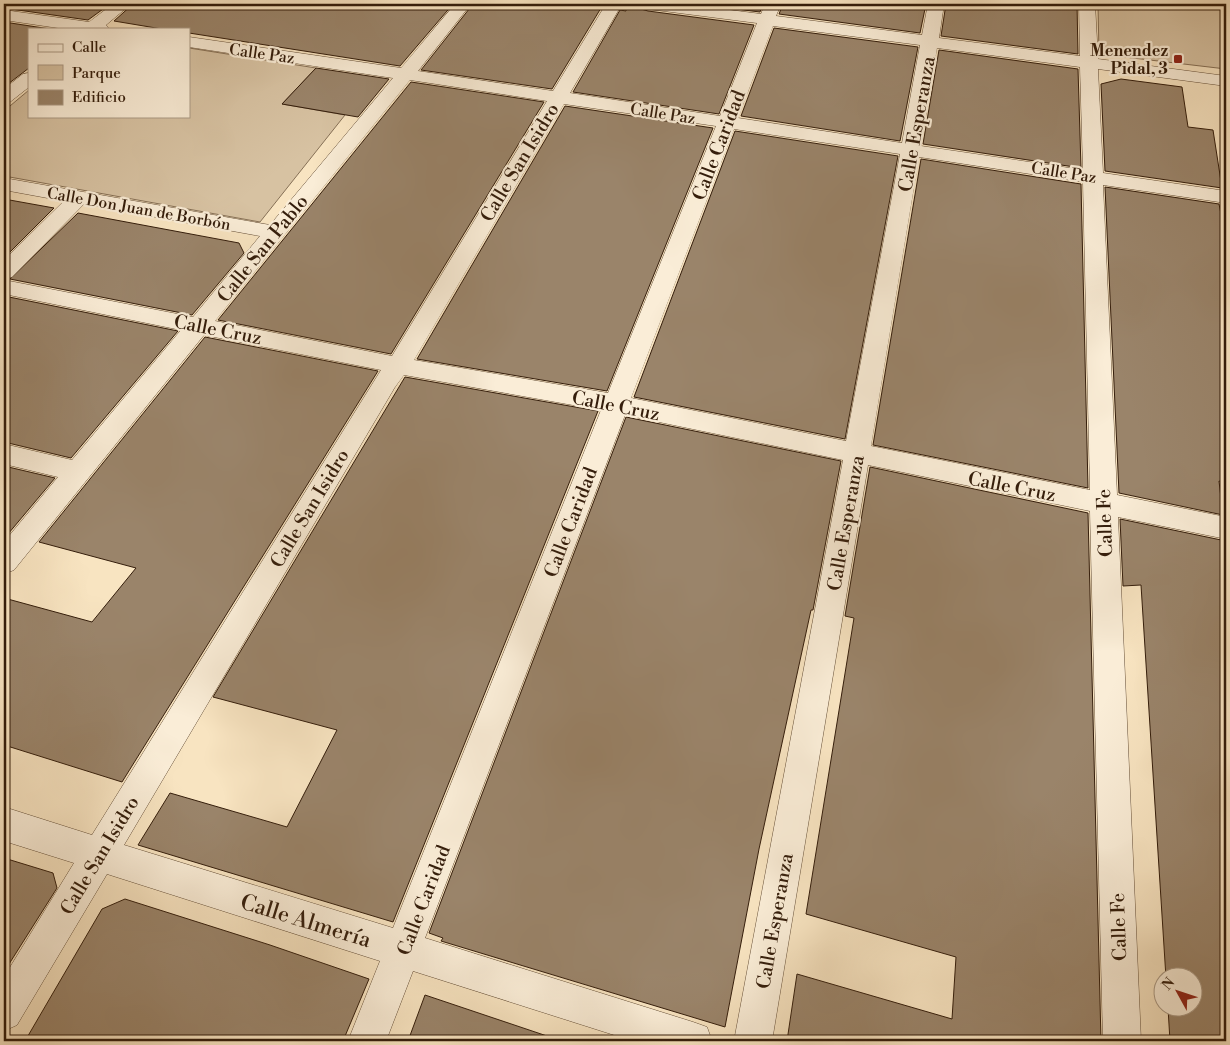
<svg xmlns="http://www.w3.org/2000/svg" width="1230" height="1045" font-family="'Libre Bodoni',serif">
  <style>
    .green { fill: #d7c2a2; stroke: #867056 }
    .building { fill: #9a846a; stroke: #341d0b }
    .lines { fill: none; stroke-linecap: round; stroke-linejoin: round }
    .minor-casing { stroke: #654f38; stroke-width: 1 }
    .minor { fill: #faedd7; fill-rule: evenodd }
    .poi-dot { fill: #8f2418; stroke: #faedd7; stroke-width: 2 }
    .labels { text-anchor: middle; stroke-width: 4.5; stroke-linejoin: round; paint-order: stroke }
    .far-poi-label { font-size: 16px; font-weight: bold; fill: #341d0b; stroke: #faedd7; text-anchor: end }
    .far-street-label { font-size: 16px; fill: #341d0b; stroke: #faedd7 }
    .street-label { font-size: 19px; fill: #341d0b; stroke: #faedd7 }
    .near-street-label { font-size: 22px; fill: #341d0b; stroke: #faedd7 }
  </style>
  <rect width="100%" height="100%" fill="#f8e4c1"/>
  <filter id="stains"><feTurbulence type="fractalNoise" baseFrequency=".004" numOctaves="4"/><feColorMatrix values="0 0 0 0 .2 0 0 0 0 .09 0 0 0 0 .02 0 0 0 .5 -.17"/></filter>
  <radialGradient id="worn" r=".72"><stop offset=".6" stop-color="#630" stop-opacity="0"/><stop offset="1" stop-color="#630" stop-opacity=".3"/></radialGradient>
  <path class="green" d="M1098,4H1226V69L1099,54Z
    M189,48L316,68L282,104L345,115L260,222L4,176V111L29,90V116H189Z"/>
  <path class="building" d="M4,4H110L88,20L4,8Z
    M133,4H453L400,66L189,33V29H162L114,21Z
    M473,4H570L601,8L552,89L421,70Z
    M626,4H638L641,9L648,11L754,25L719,114L573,92L620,10L626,11Z
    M696,4H763L760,12Z
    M783,4H926L920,33L779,14Z
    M946,4H995L1014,6V4H1077L1078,54L941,36Z
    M4,22L50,29H29V68L4,87Z
    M774,28L918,47L900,141L741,116Z
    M939,50L1078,69L1081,168L923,144Z
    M316,68L389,79L358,117L282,104Z
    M1121,79L1182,87L1188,127L1213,130L1222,188L1105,171L1101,84Z
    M411,82L544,102L391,354L218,320Z
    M565,106L713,128L607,391L417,359Z
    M735,131L898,156L845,439L634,397Z
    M921,159L1081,184L1088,488L873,445Z
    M1105,187L1219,204L1226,239V483L1219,481L1223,515L1119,493Z
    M4,199L54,208L4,258Z
    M78,213L239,243L244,253L192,315L10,279Z
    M4,296L178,331L71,458L4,442Z
    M205,337L378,371L122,782L4,745V598L92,622L136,568L39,542Z
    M405,377L598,411L393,922L138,845L170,793L287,827L337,730L213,697Z
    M626,417L841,461L813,610H811L759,849L725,1027L441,941L443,938L429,933Z
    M4,466L55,478L8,534L4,533Z
    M870,467L1088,513L1101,1041H787L797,974L952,1019L956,957L806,914L854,618L845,616Z
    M1120,519L1226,541V1041H1170L1168,1008H1192V978H1166L1141,585L1123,586Z
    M4,858L53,873L57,888L4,972Z
    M125,899L270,945L369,979L343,1041H25L102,909Z
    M425,995L547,1036L546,1041H408Z"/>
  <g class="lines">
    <defs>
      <path id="minor" d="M113,4H131L106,25L109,29H65L4,20V10L89,22Z
        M455,4H471L418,71L553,91L606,4H622L570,93L720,116L757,23L648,9L642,7L640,4H683L761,14L765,4H781L776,16L922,35L928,4H944L939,38L1080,56L1079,4H1095L1098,59L1226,76V86L1098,69L1103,173L1226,191V203L1103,185L1117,495L1226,517V539L1118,517L1141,1041H1103L1090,511L868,465L772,1041H734L843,460L625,415L425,938L693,1022L707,1027L712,1041H633L413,971L386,1041H348L380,961L107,874L17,1025L4,1031V977L74,863L4,841V807L92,835L381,370L204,335L14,570L4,574V542L58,477L4,464V444L72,460L181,330L4,294V280L193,317L260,236L84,204L12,277L4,279V260L64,201L4,190V178L270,225L393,78L189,47V37L401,68ZM773,26L920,45L902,143L738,118ZM937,48L1080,67L1083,170L921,146ZM410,80L547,101L392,356L215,321ZM564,104L716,126L608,393L414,360ZM734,129L900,154L846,441L631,398ZM919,157L1083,182L1090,490L871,446ZM404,375L601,410L393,928L124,845L395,387Z
        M29,73V87L10,102L4,103V89L23,74Z"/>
    </defs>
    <use href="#minor" class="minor-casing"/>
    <use href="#minor" class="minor"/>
  </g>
  <rect class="poi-dot" x="1173" y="54" width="10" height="10" rx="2.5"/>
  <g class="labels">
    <g class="far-poi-label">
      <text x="1168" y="56">Menendez<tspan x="1168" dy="18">Pidal, 3</tspan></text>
    </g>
    <g class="far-street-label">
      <text transform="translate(262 53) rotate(8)" y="6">Calle Paz</text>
      <text transform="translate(663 113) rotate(9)" y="6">Calle Paz</text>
      <text transform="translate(1064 172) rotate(9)" y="6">Calle Paz</text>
      <text transform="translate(139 208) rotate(10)" y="6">Calle Don Juan de Borbón</text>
    </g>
    <g class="street-label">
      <text transform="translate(916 124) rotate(-80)" y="7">Calle Esperanza</text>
      <text transform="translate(718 145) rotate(-69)" y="7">Calle Caridad</text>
      <text transform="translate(519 162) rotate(-59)" y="7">Calle San Isidro</text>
      <text transform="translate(262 248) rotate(-51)" y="7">Calle San Pablo</text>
      <text transform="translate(218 329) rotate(11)" y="7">Calle Cruz</text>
      <text transform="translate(616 405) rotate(11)" y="7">Calle Cruz</text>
      <text transform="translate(1012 486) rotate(11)" y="7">Calle Cruz</text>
      <text transform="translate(309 508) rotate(-59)" y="7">Calle San Isidro</text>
      <text transform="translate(570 522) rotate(-69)" y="7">Calle Caridad</text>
      <text transform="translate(845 523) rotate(-80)" y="7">Calle Esperanza</text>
      <text transform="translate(1104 523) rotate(-92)" y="7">Calle Fe</text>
      <text transform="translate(99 855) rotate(-59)" y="7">Calle San Isidro</text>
      <text transform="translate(423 900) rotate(-69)" y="7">Calle Caridad</text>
      <text transform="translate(774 921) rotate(-80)" y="7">Calle Esperanza</text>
      <text transform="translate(1118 927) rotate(-92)" y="7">Calle Fe</text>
    </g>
    <g class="near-street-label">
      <text transform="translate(306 920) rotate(17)" y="8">Calle Almería</text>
    </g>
  </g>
  <rect width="1230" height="1045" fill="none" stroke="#f8e4c1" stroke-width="20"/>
  <rect x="5" y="5" width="1220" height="1035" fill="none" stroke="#341d0b" stroke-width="2.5"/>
  <rect x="10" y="10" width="1210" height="1025" fill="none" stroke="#341d0b"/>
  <rect x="28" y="28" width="162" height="90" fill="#faedd7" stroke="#ab9a85"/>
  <rect x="38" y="44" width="25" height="8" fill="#faedd7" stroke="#ab9a85"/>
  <text x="72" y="52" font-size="15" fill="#341d0b">Calle</text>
  <rect x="38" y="65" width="25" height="15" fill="#d7c2a2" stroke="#ab9a85"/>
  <text x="72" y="78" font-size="15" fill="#341d0b">Parque</text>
  <rect x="38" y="90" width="25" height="15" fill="#9a846a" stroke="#ab9a85"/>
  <text x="72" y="102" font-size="15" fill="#341d0b">Edificio</text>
  <g transform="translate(1178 992) rotate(310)"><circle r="24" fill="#faedd7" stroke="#ab9a85"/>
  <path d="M0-4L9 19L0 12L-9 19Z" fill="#8f2418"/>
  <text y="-8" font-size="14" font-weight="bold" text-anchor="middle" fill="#341d0b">N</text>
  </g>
  <rect width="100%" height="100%" filter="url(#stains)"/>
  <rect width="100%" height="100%" fill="url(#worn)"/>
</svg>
